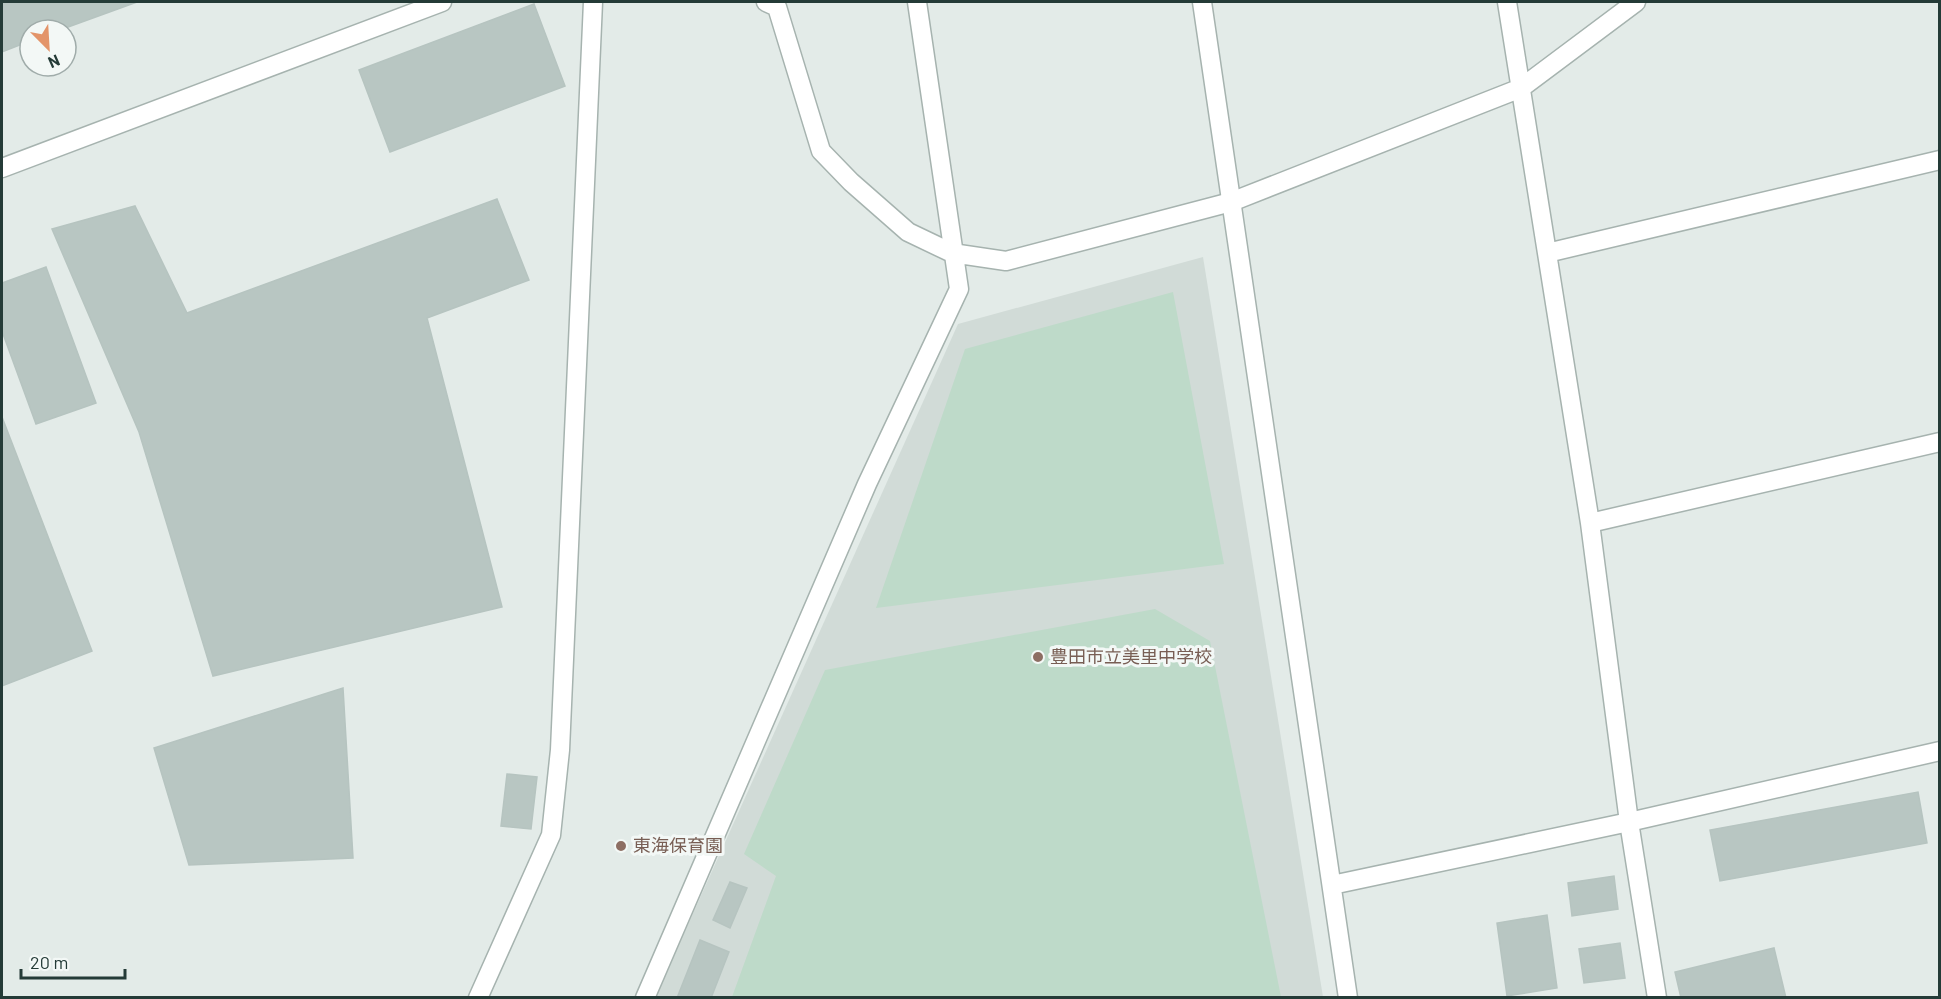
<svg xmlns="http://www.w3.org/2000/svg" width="1941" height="999" font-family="Barlow,'Noto Sans JP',sans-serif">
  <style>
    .built { fill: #d1dbd7 }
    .green { fill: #bedac9 }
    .building { fill: #b8c6c2; stroke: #b6c4c0; stroke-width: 1.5 }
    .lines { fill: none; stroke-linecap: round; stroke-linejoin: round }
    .minor-casing { stroke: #a6b3af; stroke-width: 21 }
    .tertiary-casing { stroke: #a6b3af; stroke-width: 21 }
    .minor { stroke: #fff; stroke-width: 18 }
    .tertiary { stroke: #fff; stroke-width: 18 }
    .education-dot { fill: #8d6e63; stroke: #f3f8f6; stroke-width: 2 }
    .labels { text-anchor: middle; stroke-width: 6; stroke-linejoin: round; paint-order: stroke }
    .education-label { font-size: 18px; fill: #785e54; stroke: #f3f8f6; text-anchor: start }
  </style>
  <rect width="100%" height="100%" fill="#e3ebe8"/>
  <path class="built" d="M1203,257L1323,997L655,998L958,324Z"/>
  <path class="green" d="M1173,292L1224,564L876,608L965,349Z
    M1155,609L1210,641L1281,997H732L776,876L744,854L825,670Z"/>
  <path class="building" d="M2,2H137L60,30H30V41L2,52Z
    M534,4L565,86L390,152L359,70Z
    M497,199L529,280L427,318L502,607L213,676L139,432L52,229L135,206L187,313Z
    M46,267L96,403L36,424L2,331V283Z
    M2,417L92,651L2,686Z
    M343,688L353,858L189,865L154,748Z
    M507,774L537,777L531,829L501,826Z
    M1918,792L1927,843L1720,881L1710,830Z
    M1614,876L1618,909L1572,916L1568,883Z
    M730,882L747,888L730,928L713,920Z
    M1547,915L1557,988L1507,996L1497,923Z
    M700,940L729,952L711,998H677Z
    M1620,943L1625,978L1584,983L1579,949Z
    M1774,948L1786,998H1681L1675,972Z"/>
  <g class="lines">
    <defs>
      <path id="minor" d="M766,2L777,7L821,151L851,182L908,232L952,253L1006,261L1231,202L1521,88L1636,2
        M1507,2L1590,523L1629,822L1657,998
        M2,168L442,2
        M1547,253L1940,160
        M1590,523L1940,442
        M478,998L551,835L560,750L593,2
        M645,998L867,484L959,289L917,2"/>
      <path id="tertiary" d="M1202,2L1348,998
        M1332,885L1629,822L1940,751"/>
    </defs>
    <use href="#minor" class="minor-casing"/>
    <use href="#tertiary" class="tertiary-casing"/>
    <use href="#minor" class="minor"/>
    <use href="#tertiary" class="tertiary"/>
  </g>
  <g class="education-dot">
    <circle cx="1038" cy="657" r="6"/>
    <circle cx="621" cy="846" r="6"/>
  </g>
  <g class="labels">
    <g class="education-label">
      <text x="1050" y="663">豊田市立美里中学校</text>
      <text x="633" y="852">東海保育園</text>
    </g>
  </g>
  <rect width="1941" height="999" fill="none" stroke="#243b37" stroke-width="6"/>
  <g transform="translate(48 48) rotate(156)"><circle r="28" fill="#f3f8f6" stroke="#a0acaa" stroke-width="1.5"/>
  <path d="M0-4.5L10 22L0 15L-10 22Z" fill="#e39469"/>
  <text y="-9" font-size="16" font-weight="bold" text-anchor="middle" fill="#243b37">N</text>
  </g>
  <path d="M21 969v9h104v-9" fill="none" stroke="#243b37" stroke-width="3"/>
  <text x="30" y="969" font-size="18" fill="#243b37" stroke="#f3f8f6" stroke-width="4.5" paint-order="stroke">20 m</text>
</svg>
